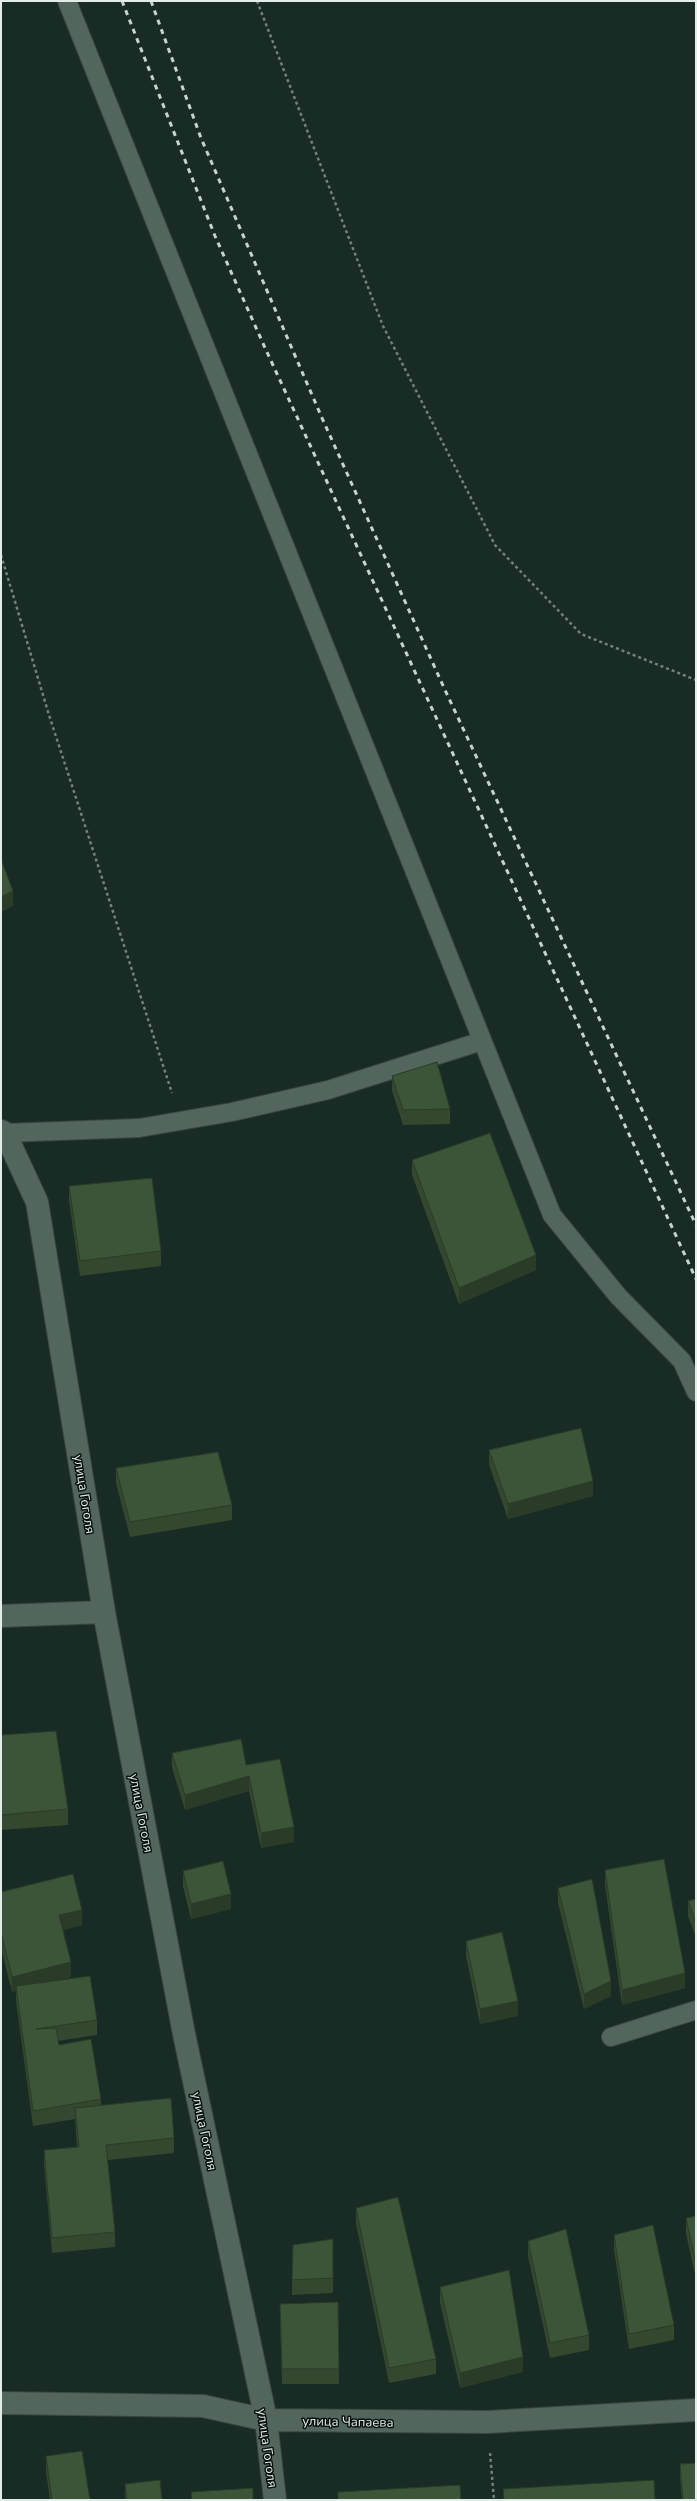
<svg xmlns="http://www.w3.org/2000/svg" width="697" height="2501" font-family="'Nunito Sans',sans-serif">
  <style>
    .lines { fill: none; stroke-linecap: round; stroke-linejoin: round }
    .lane-casing { stroke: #394742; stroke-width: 20 }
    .street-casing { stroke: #394742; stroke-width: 24 }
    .path { stroke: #73827c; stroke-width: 2.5; stroke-dasharray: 3 3; stroke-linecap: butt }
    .lane { stroke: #52665e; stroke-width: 18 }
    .street { stroke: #52665e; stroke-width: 22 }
    .rail { stroke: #c7d3cf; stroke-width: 3; stroke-dasharray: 5 5; stroke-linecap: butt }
    .wall { fill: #344830 }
    .shaded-wall { fill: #2a3b27 }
    .building { fill: #3c5438; stroke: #2a3b27 }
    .labels { text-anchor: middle; stroke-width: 3; stroke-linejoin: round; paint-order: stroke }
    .street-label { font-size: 13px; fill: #e2ede9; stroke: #09110e }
  </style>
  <rect width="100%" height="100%" fill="#182b24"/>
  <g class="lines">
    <defs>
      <path id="lane" d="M67,1L552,1215L618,1296L682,1361L696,1392
        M5,1133L139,1128L232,1112L328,1090L482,1041
        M611,2037L696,2010"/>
      <path id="street" d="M1,1131L5,1133L37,1202L104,1612L184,2034L266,2420L275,2500
        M1,1616L104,1612
        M1,2403L203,2406L266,2420L487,2422L696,2410"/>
    </defs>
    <use href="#lane" class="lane-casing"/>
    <use href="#street" class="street-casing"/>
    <path class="path" d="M257,1L383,326L495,545L581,634L696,680
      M1,555L49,715L172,1093
      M490,2453L494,2500"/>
    <use href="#lane" class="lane"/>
    <use href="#street" class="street"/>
    <path class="rail" d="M122,1L215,236L266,350L696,1279
      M151,1L201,138L322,418L445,690L696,1225"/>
  </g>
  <path class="wall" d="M392,1076L450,1109V1124L403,1125L392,1091Z
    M412,1160L536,1270L459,1304L412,1175Z
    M69,1186L161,1251V1266L80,1276L69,1201Z
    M489,1450L593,1496L508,1519L489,1465Z
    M116,1468L232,1505V1520L130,1537L116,1483Z
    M1,1735L68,1809V1825L1,1830Z
    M172,1753L246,1765L294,1842L261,1848L249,1791L185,1810L172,1768Z
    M605,1870L685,1988L622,2005L605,1885Z
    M183,1871L231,1909L191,1919L183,1886Z
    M558,1888L611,1996L584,2009L558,1903Z
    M1,1892L82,1925L63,1930L71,1977L58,1980L97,2020V2035L58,2041L59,2045L101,2099V2105L174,2138V2153L108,2160L115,2232V2247L52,2253L44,2165V2150L77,2147L75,2119L33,2126L16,2001V1991L12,1992L1,1948Z
    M696,1899V1938L688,1916V1901Z
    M466,1941L518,2016L480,2024L466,1956Z
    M356,2208L436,2359V2374L389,2383L356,2224Z
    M696,2216V2279L686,2234V2218Z
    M614,2235L674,2325V2340L629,2349L614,2250Z
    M333,2239V2293L292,2295L293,2245Z
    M528,2241L589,2335V2350L550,2358L528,2256Z
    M440,2287L523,2372L460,2388L440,2303Z
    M280,2319L339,2369V2384H282Z
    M46,2456L90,2500H50L46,2472Z
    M680,2464L696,2500H682L680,2479Z
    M125,2484L162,2500H125Z"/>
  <path class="shaded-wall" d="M13,891V906L1,912V897Z
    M536,1255V1270L459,1304V1288Z
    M593,1481V1496L508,1519V1504Z
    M249,1776V1791L185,1810V1795Z
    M294,1827V1842L261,1848V1833Z
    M231,1894V1909L191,1919V1904Z
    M82,1910V1925L59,1931V1915Z
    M71,1962V1977L17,1991L16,1986V1991L12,1992V1977Z
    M685,1973V1988L622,2005V1990Z
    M611,1981V1996L584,2009V1994Z
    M518,2001V2016L480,2024V2009Z
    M523,2357V2372L460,2388V2373Z"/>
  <path class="building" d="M1,859L13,891L1,897Z
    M437,1062L450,1109L403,1110L392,1076Z
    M490,1133L536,1255L459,1288L412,1160Z
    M152,1178L161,1251L80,1261L69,1186Z
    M581,1428L593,1481L508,1504L489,1450Z
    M218,1452L232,1505L130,1522L116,1468Z
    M56,1731L68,1809L1,1815V1735Z
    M241,1739L246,1765L280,1759L294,1827L261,1833L249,1776L185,1795L172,1753Z
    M664,1859L685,1973L622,1990L605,1870Z
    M223,1861L231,1894L191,1904L183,1871Z
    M73,1874L82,1910L59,1915L71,1962L12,1977L1,1933V1892Z
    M592,1879L611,1981L584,1994L558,1888Z
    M696,1899V1923L688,1901Z
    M502,1932L518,2001L480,2009L466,1941Z
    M90,1976L97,2020L36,2029L56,2028L59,2045L91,2039L101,2099L33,2111L16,1986Z
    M171,2098L174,2138L106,2145L115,2232L52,2238L44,2150L79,2147L75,2108Z
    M398,2197L436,2359L389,2368L356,2208Z
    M696,2216V2264L686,2218Z
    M653,2225L674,2325L629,2334L614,2235Z
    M566,2229L589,2335L550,2343L528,2241Z
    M333,2239V2278L292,2280L293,2245Z
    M509,2270L523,2357L460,2373L440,2287Z
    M338,2302L339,2369H282L280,2304Z
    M82,2451L90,2500H52L46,2456Z
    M696,2463V2500H683L680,2464Z
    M160,2480L162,2500H127L125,2484Z
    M654,2480L655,2500H504L503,2489Z
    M460,2485L461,2500H338V2492Z
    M253,2488V2500H192L191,2492Z"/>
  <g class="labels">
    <g class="street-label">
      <text transform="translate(85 1494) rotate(81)" y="5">улица Гоголя</text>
      <text transform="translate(142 1813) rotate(79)" y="5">улица Гоголя</text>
      <text transform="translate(205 2131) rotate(78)" y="5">улица Гоголя</text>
      <text transform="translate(348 2421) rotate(1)" y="5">улица Чапаева</text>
      <text transform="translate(268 2448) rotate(82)" y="5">улица Гоголя</text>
    </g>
  </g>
  <rect width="697" height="2501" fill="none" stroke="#e2ede9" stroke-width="4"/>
</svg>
